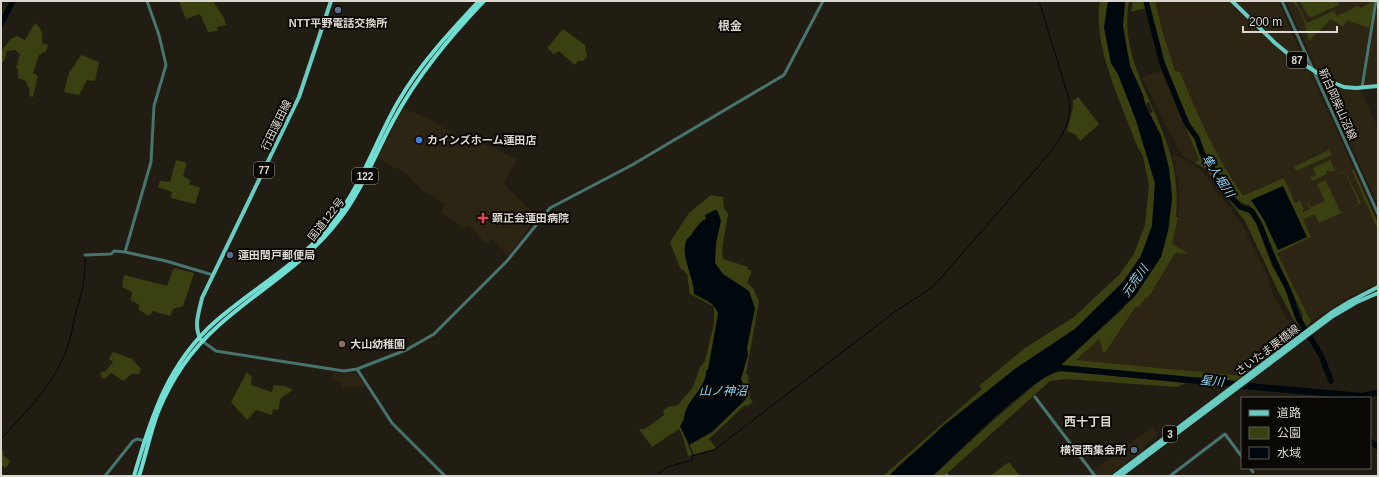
<svg xmlns="http://www.w3.org/2000/svg" width="1379" height="477" font-family="Helvetica,'Noto Sans JP',sans-serif">
  <style>
    .built { fill: #2d2514 }
    .green { fill: #3b4011 }
    .water { fill: #00070d }
    .lines { fill: none; stroke-linecap: round; stroke-linejoin: round }
    .stream { stroke: #00070d; stroke-width: 1 }
    .river { stroke: #00070d; stroke-width: 5.5 }
    .tertiary { stroke: #47746f; stroke-width: 3 }
    .primary { stroke: #69ccc2; stroke-width: 4 }
    .trunk { stroke: #70ded2; stroke-width: 4 }
    .service-dot { fill: #5c6f8a; stroke: #0a0804; stroke-width: 1.5 }
    .shop-dot { fill: #3f7fe0; stroke: #0a0804; stroke-width: 1.5 }
    .health-dot { fill: #e0444e; stroke: #0a0804; stroke-width: 1.5 }
    .education-dot { fill: #8d6e63; stroke: #0a0804; stroke-width: 1.5 }
    .labels { text-anchor: middle; stroke-width: 4; stroke-linejoin: round; paint-order: stroke }
    .shield { fill: #0a0804; stroke: #9c9993; stroke-width: 1 }
    .shield-label { font-size: 10px; font-weight: bold; fill: #dbd7d0 }
    .poi-label { font-size: 11px; font-weight: bold; fill: #dbd7d0; stroke: #0a0804; text-anchor: start }
    .street-label { font-size: 11px; fill: #dbd7d0; stroke: #0a0804 }
    .neighbourhood-label { font-size: 12px; font-weight: bold; fill: #dbd7d0; stroke: #0a0804 }
    .water-label { font-size: 12px; font-style: italic; fill: #8fd5f7; stroke: #0a0804 }
  </style>
  <rect width="100%" height="100%" fill="#221d12"/>
  <path class="built" d="M1155,1H1229L1239,13L1254,23L1278,49L1309,70L1378,223V284L1349,297L1311,322L1256,210L1224,168L1175,71L1162,30Z
    M1233,1H1278L1305,62L1278,44L1256,20Z
    M1286,1H1375L1360,83L1357,86L1340,83L1317,70Z
    M1378,1V84L1365,85L1363,83Z
    M1161,71L1199,160L1195,163L1182,156L1142,77Z
    M1325,80L1342,88L1359,90L1362,92L1376,124L1378,129V205L1323,83Z
    M403,108L427,118L459,136L461,133L517,159L504,184L537,217L508,256L492,239L486,243L469,225L464,229L441,212L445,205L429,193L424,192L405,173L377,158Z
    M1173,153L1201,170L1242,224L1268,276L1269,285L1275,298L1295,333L1294,337L1283,345L1269,347L1270,354L1243,376L1075,360L1106,333L1178,217L1179,189Z
    M333,372L342,374L354,373L357,374L365,386L341,388L342,383L332,380Z
    M1152,427L1158,435L1144,446L1145,449L1109,476H1086Z"/>
  <path class="green" d="M179,1H213L224,18L226,25L217,27L218,31L208,32L200,14L186,19Z
    M1100,1H1108L1104,27L1111,63L1118,74L1136,120L1155,183L1152,226L1141,256L1123,282L1075,329L1015,369L899,465L889,476H883L982,389L979,386L1025,348L1074,317L1119,275L1134,254L1145,225L1149,185L1143,156L1137,146C1122,104 1092,46 1100,1Z
    M1125,1H1129C1119,57 1154,99 1169,150C1176,172 1178,194 1176,217H1178L1172,244L1189,254L1175,253L1148,298L1146,297L1139,307L1136,306L1104,354L1099,339L1076,360L1243,376L1235,381L1061,365L1123,309L1168,231L1172,199L1171,183L1161,136L1150,113L1153,112L1149,102L1146,104L1130,66L1125,43L1123,26Z
    M1133,1H1145L1146,8L1131,12Z
    M1147,1H1155L1162,30L1175,71L1180,72C1198,116 1215,156 1243,195H1245L1284,178L1295,203L1300,201L1304,209L1302,210L1303,212L1310,209L1307,202H1308L1311,207L1325,201L1317,184L1328,179L1326,181L1340,211L1343,212L1319,223L1315,214L1303,219L1311,237L1277,253L1311,322L1306,327L1302,320L1303,315L1255,212L1249,205C1222,201 1201,137 1185,116L1156,39Z
    M1291,1H1296L1307,23L1334,11L1337,16L1358,6L1360,8L1370,3L1369,1H1375L1369,28L1347,20L1343,27L1331,19L1309,41C1306,28 1303,9 1291,1Z
    M1300,1H1337L1339,5L1312,17L1308,16Z
    M35,23C42,28 43,35 42,43L48,45L46,51L39,55L33,73L38,76L33,97L29,96L30,89L28,87L26,81L18,78V69L16,68L20,54L15,50L7,51L4,61L1,63V51L11,39L17,36L25,40Z
    M563,29L585,45L587,56L583,61H578L575,65L559,51L554,54L547,48Z
    M81,55L99,62L95,81L87,80L79,95L64,92L69,73Z
    M1078,97L1099,124L1080,141L1076,135L1067,131L1073,108V101Z
    M1183,121L1196,139L1200,155L1232,201L1239,208L1249,213L1256,223L1272,266L1285,288L1297,318L1303,329L1300,331L1278,291L1245,221L1205,168L1195,163L1199,160Z
    M1329,150L1332,155L1296,171L1294,167Z
    M176,160L187,163L183,176L190,180L189,184L200,188L195,204L171,198L172,192L158,187L160,181L170,182Z
    M1330,160L1335,170L1330,172L1329,170L1326,171L1327,174L1312,181L1310,177L1316,175L1313,168Z
    M1354,170L1378,223L1377,228L1352,171Z
    M1345,171L1361,203L1351,208L1359,203L1345,172L1332,177Z
    M711,195L723,197L724,208L728,214L722,250L723,259L748,267L747,269L752,271L747,283L753,288L759,301L746,374L748,375L750,398L753,402L747,406L745,405L709,439L716,448L714,449L688,456L683,437L679,429L652,447L639,429H645L664,415L663,411L668,407L678,405L693,387L700,367L705,361L714,323V307L690,294L687,274L680,268L670,242L689,213Z
    M174,268L194,273L183,306L173,309L170,316L153,311L149,316L139,310V305L131,300L132,292L122,287L124,275L167,286Z
    M113,352L132,359L141,369L139,374H131L124,381L111,373L104,379L100,375L102,371L105,372L113,362L109,359Z
    M1064,371L1186,383L1177,387L1065,379L1050,381L944,476H933L996,418L1044,377L1054,373Z
    M247,372L252,377L251,385L272,392L274,385L285,386L293,390L281,398L278,410L273,409L272,415L256,410L247,420L231,402Z
    M1,450L4,452L3,455L10,461L6,468L1,465Z
    M1009,462L1020,476H990Z"/>
  <path class="water" d="M1108,1H1125L1123,26L1130,66L1143,95L1145,105L1161,136L1169,168L1172,199L1168,231L1161,257L1135,296L1061,365L1235,381L1230,386L1209,385L1060,371C1033,376 956,454 933,476H889L944,425L1015,369L1075,329L1123,282L1141,256L1152,226L1155,183L1136,120L1118,74L1111,63L1104,27Z
    M1283,186L1307,237L1278,250L1264,220L1251,200Z
    M715,210H717L721,221L716,243L715,263L723,274L749,291L755,308L747,348L748,355L741,379L747,393L746,399L712,432L689,445L680,426C686,418 683,415 687,408C693,395 706,386 706,371L708,369L718,314C715,302 704,300 694,294C694,277 679,254 687,239C689,237 692,235 693,232C697,227 700,221 706,219L705,215Z
    M1250,383L1362,393L1369,392L1372,398H1346L1242,389Z"/>
  <g class="lines">
    <path class="stream" d="M1,439C27,410 58,381 69,342C72,334 73,324 75,315C81,296 86,279 85,258
      M689,445L693,455
      M656,476L667,467L693,460L692,456L714,450L896,311L933,287L1048,155C1061,139 1073,120 1069,99L1039,1"/>
    <path class="river" d="M1146,1L1162,63L1187,124L1197,138L1202,153L1232,198L1240,207L1252,211L1260,225L1275,263L1288,289L1298,318L1321,355L1331,381
      M1,24L13,1
      M1364,396L1378,392
      M1370,441L1378,447"/>
    <path class="tertiary" d="M147,1L159,35L166,65L154,106L151,162L125,252L166,261L213,275
      M1282,1L1378,214
      M1362,87L1376,1
      M85,255L111,254L114,251L125,252
      M202,341L216,351L344,371L357,369L406,350L434,334L507,261L550,208L632,165L784,75L823,1
      M357,369L392,423L445,476
      M1035,397L1095,476
      M1250,468L1253,472
      M947,475V476
      M105,476L133,441L137,439L146,441
      M1170,476L1225,434L1242,457"/>
    <path class="primary" d="M1232,1L1275,43L1292,57L1334,83L1344,87L1356,88L1378,86
      M201,340C193,326 199,312 202,298L299,97L331,1
      M1114,476L1331,313L1349,302L1378,287
      M1120,476L1333,316L1357,302L1378,293"/>
    <path class="trunk" d="M134,476C151,417 168,363 216,321C256,286 303,262 335,219C362,184 376,140 398,102C420,64 449,33 479,1
      M139,476C146,455 150,433 158,412C171,380 192,349 218,326C258,290 305,264 338,221C362,191 375,154 393,121C417,76 449,38 484,1"/>
  </g>
  <g class="service-dot">
    <circle cx="338" cy="10" r="4"/>
    <circle cx="230" cy="255" r="4"/>
    <circle cx="1134" cy="450" r="4"/>
  </g>
  <circle class="shop-dot" cx="419" cy="140" r="4"/>
  <path class="health-dot" d="M481 212h4v4h4v4h-4v4h-4v-4h-4v-4h4z"/>
  <circle class="education-dot" cx="342" cy="344" r="4"/>
  <g class="labels">
    <g class="shield">
      <rect x="1287" y="52" width="20" height="16" rx="3"/>
      <rect x="254" y="162" width="20" height="16" rx="3"/>
      <rect x="352" y="168" width="26" height="16" rx="3"/>
      <rect x="1163" y="426" width="14" height="16" rx="3"/>
    </g>
    <g class="shield-label">
      <text x="1297" y="64">87</text>
      <text x="264" y="174">77</text>
      <text x="365" y="180">122</text>
      <text x="1170" y="438">3</text>
    </g>
    <g class="poi-label">
      <text x="338" y="27" text-anchor="middle">NTT平野電話交換所</text>
      <text x="427" y="144">カインズホーム蓮田店</text>
      <text x="492" y="222">顕正会蓮田病院</text>
      <text x="238" y="259">蓮田閏戸郵便局</text>
      <text x="350" y="348">大山幼稚園</text>
      <text x="1126" y="454" text-anchor="end">横宿西集会所</text>
    </g>
    <g class="street-label">
      <text transform="translate(1338 104) rotate(66)" y="4">新白岡柴山沼線</text>
      <text transform="translate(276 125) rotate(-64)" y="4">行田蓮田線</text>
      <text transform="translate(326 219) rotate(-52)" y="4">国道122号</text>
      <text transform="translate(1267 350) rotate(-37)" y="4">さいたま栗橋線</text>
    </g>
    <g class="neighbourhood-label">
      <text x="730" y="30">根金</text>
      <text x="1088" y="426">西十丁目</text>
    </g>
    <g class="water-label">
      <text transform="translate(1218 176) rotate(57)" y="4">隼人堀川</text>
      <text transform="translate(1135 281) rotate(-55)" y="4">元荒川</text>
      <text transform="translate(1212 381) rotate(6)" y="4">星川</text>
      <text x="723" y="395">山ノ神沼</text>
    </g>
  </g>
  <rect width="1379" height="477" fill="none" stroke="#dbd7d0" stroke-width="4"/>
  <rect x="1241" y="397" width="130" height="72" fill="#0a0804" stroke="#5e5b56"/>
  <rect x="1249" y="410" width="20" height="6" fill="#69ccc2" stroke="#5e5b56"/>
  <text x="1277" y="417" font-size="12" fill="#dbd7d0">道路</text>
  <rect x="1249" y="427" width="20" height="12" fill="#3b4011" stroke="#5e5b56"/>
  <text x="1277" y="437" font-size="12" fill="#dbd7d0">公園</text>
  <rect x="1249" y="447" width="20" height="12" fill="#00070d" stroke="#5e5b56"/>
  <text x="1277" y="457" font-size="12" fill="#dbd7d0">水域</text>
  <path d="M1243 26v6h94v-6" fill="none" stroke="#dbd7d0" stroke-width="2"/>
  <text x="1249" y="26" font-size="12" fill="#dbd7d0" stroke="#0a0804" stroke-width="3" paint-order="stroke">200 m</text>
</svg>
